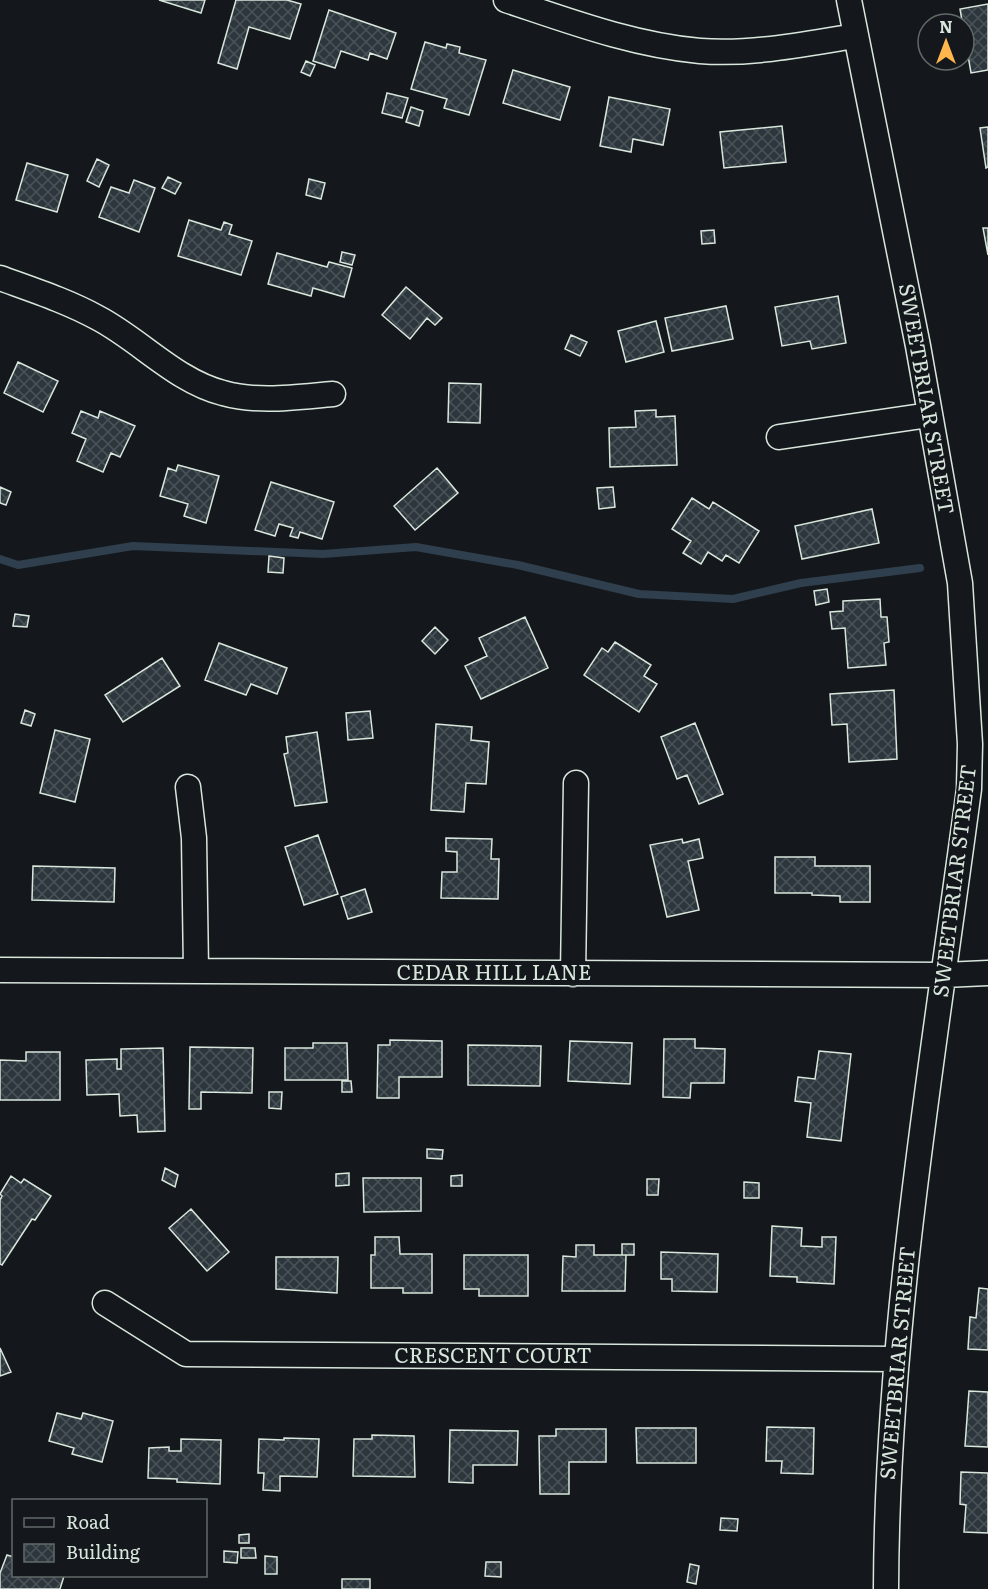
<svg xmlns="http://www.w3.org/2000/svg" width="988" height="1589" font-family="Literata,serif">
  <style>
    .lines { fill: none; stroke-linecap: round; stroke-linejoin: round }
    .stream { stroke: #2f3f4d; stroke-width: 8 }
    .building { fill: url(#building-cross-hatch); stroke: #d8e6dc; stroke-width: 1.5 }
    .street-casing { stroke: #d8e6dc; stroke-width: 27 }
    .street { stroke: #14181c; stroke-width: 24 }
    .labels { text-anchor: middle; stroke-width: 4.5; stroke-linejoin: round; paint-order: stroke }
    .street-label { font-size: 21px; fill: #d8e6dc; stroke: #14181c }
  </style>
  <defs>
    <pattern id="building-cross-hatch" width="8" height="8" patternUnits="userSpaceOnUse" patternTransform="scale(1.5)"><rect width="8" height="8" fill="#2c363c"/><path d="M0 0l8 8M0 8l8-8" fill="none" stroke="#4a5358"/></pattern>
  </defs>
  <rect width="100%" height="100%" fill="#14181c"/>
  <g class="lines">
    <path class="stream" d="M0,559L18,565L133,546L323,554L416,547L518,565L639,594L733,599L801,583L920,568"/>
  </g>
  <path class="building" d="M159,0H205L201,13Z
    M236,0H287L301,4L290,39L249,27L237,69L218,63Z
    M988,4V70L971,73L960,9Z
    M329,10L396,33L387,59L370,53L368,60L341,51L335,68L313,61Z
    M425,42L446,48L447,44L460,47L459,53L486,60L469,115L444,108L447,99L411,89Z
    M306,61L315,65L310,76L301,72Z
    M513,70L570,87L560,120L503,103Z
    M387,93L408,98L402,118L382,113Z
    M609,97L670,109L663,145L633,139L631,152L600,146Z
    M411,107L423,111L419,126L406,122Z
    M782,126L786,162L724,168L720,132Z
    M988,127V167L986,168L980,128Z
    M97,159L109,165L99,187L87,181Z
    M27,163L68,175L57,212L16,200Z
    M168,177L181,183L175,194L162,188Z
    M309,179L325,183L321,199L306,195Z
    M134,180L155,188L139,232L99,217L111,187L129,193Z
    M189,220L221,230L224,222L232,225L229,234L252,241L241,275L178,256Z
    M983,228H988V255Z
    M714,230L715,243L702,244L701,231Z
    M342,252L355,255L352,265L340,262Z
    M277,253L327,267L329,262L352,268L344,297L313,288L311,296L268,284Z
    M406,287L442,318L435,325L427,318L410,339L382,315Z
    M838,296L846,343L812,349L810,341L782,346L775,307Z
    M726,306L733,339L672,351L665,318Z
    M656,321L664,352L626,362L618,331Z
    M571,335L587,342L580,356L565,349Z
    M18,362L58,381L43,412L4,393Z
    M449,383L481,384L480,423L448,422Z
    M656,410V417L675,416L677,465L610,467L609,428L636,427L635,411Z
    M81,411L98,418L100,411L135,426L120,457L111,453L103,472L77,461L86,439L72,433Z
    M178,465L219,476L206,523L184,516L188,504L160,496L168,468L176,471Z
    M437,468L458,493L415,530L394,506Z
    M271,482L334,502L322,539L300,532L298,538L290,536L293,528L279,524L275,536L255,530Z
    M0,487L11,492L6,505L0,503Z
    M613,487L615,507L599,509L597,488Z
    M692,498L709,509L713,502L759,531L739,563L726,555L722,561L708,552L701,564L683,553L691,541L672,529Z
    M872,509L879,543L802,559L795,526Z
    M269,556L284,558L283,573L268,572Z
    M827,589L829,602L816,605L814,591Z
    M880,599L881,617H887L889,642L884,643L886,665L848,668L845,628L832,629L830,612L843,611V601Z
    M15,614L29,616L27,627L13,626Z
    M525,617L548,668L481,699L465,666L487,656L479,638Z
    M435,627L448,640L435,654L422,641Z
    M615,642L651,665L644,676L657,684L639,712L584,675L602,648L608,652Z
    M219,643L287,668L277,694L251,684L246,695L205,680Z
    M162,658L180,686L123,722L105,695Z
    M894,690L897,759L849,762L847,724L832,725L830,694Z
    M25,710L35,714L31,726L21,723Z
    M370,711L373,738L348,740L346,713Z
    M695,723L723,794L699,804L687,775L677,779L661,737Z
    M436,724L472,727L471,740L489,742L486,784L466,783L464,812L431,810Z
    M55,730L90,739L75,802L40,793Z
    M317,732L327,802L295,806L284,754L288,753L286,737Z
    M318,835L338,894L304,905L285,847Z
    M446,838L492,839L491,859H499L498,899L441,898L442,872H457V852L446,851Z
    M682,839L683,843L699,839L703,858L688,861L699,910L667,917L650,845Z
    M775,857H815V866H870V902H840V896L812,895V893H775Z
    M33,866L115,868L114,902L32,900Z
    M365,889L372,912L348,919L341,897Z
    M664,1039H695V1048L725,1049L724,1083H691L690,1098L663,1097Z
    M390,1040L442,1041V1077H399V1098H377L378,1045H390Z
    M570,1041L632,1043L630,1084L568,1081Z
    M313,1043H347L348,1080H285V1048H313Z
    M468,1045L541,1046L540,1086L468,1085Z
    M190,1047L253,1048L252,1093L201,1092V1109H189Z
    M163,1048L165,1131L138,1132L137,1115L120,1116L119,1094L87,1095L86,1060L117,1059V1069H121V1049Z
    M819,1051L851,1054L841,1141L807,1137L811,1103L795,1101L798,1077L815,1079Z
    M26,1052H60V1100H0V1060L26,1061Z
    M342,1081H351L352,1092H342Z
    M269,1092H282L281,1109L269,1108Z
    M427,1149L443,1150L442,1159L427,1158Z
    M165,1168L178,1175L175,1187L162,1180Z
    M349,1173V1185L336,1186V1174Z
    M462,1175V1186H451V1176Z
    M11,1176L21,1183L24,1179L51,1196L35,1220L32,1219L2,1265L0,1264V1200L2,1196L0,1194Z
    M363,1178H421V1211L364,1212Z
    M647,1179H659L658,1195H647Z
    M744,1182L759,1183V1198H744Z
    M191,1209L229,1252L207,1271L169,1228Z
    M772,1226L802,1228L801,1246L822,1247V1237H836L834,1284L797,1282V1277L770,1276Z
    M375,1237H399L400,1254H432V1293H403V1288H371V1255H375Z
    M622,1244H634V1255H622Z
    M576,1245H594V1255H626L625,1291H562L563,1256L576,1257Z
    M661,1252L718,1254L717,1292L672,1291V1279H661Z
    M464,1255H528V1296H479V1289H464Z
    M276,1257H338L337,1293L276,1289Z
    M979,1288L988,1289V1350L968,1349L970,1317L976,1318Z
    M0,1348L11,1372L0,1376Z
    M969,1391L988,1392V1447L965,1446Z
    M57,1413L81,1419L83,1413L113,1421L102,1462L72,1454L74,1448L49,1441Z
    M767,1427L814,1428L813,1474L781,1473L782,1461H766Z
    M636,1428H696V1463H637Z
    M556,1429H606V1462H569V1494H540L539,1436H556Z
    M450,1430L518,1431L517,1465H473V1483L449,1482Z
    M372,1435L414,1436L415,1477L353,1476L354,1439H372Z
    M284,1438L319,1439L317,1477L280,1476V1491L263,1490L264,1473H258L259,1439L284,1440Z
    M181,1439L221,1440L220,1484L177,1482V1479L148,1478L149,1448L169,1447V1451H181Z
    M961,1472L988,1473V1533L964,1532L966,1505L960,1504Z
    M721,1518L738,1519L737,1531L720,1530Z
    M249,1534V1543H239V1535Z
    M241,1548H255L256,1558H241Z
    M224,1551L238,1552L237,1563L224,1562Z
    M7,1555L14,1557V1576H64L60,1589H0V1573Z
    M265,1556L277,1557V1574H265Z
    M486,1562H501V1577L485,1576Z
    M690,1564L699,1566L696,1584L687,1582Z
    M342,1579H370V1589H342Z"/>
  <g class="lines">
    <defs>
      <path id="street" d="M506,0C569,21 633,45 700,51C752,55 804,44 855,36
        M849,0L918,346L960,583L970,744L969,789C934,1054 887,1321 886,1589
        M0,278C33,290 67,301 98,318C140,340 176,381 223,393C258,403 297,397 333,394
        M779,437L929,415
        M188,787L194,838L196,970
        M0,970L944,975L988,973
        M573,974L576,783
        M105,1303L186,1354L896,1359"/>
    </defs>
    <use href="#street" class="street-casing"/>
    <use href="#street" class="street"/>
  </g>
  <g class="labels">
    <g class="street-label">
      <text transform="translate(926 399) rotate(80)" y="7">SWEETBRIAR STREET</text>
      <text transform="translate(955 881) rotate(-83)" y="7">SWEETBRIAR STREET</text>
      <text x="494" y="980">CEDAR HILL LANE</text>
      <text x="493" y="1363">CRESCENT COURT</text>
      <text transform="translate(898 1363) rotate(-85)" y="7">SWEETBRIAR STREET</text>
    </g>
  </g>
  <rect x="12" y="1499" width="195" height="78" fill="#14181c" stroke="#626a69" stroke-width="1.5"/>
  <rect x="24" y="1518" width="30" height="9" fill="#14181c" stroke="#626a69" stroke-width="1.5"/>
  <text x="66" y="1529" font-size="18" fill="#d8e6dc">Road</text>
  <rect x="24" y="1544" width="30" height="18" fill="url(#building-cross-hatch)" stroke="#626a69" stroke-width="1.5"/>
  <text x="66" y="1559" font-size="18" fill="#d8e6dc">Building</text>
  <g transform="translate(946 42)"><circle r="28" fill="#14181c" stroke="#626a69" stroke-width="1.5"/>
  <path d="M0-4.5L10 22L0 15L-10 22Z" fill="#ffb74d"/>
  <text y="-9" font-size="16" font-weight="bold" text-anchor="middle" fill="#d8e6dc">N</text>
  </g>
</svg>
